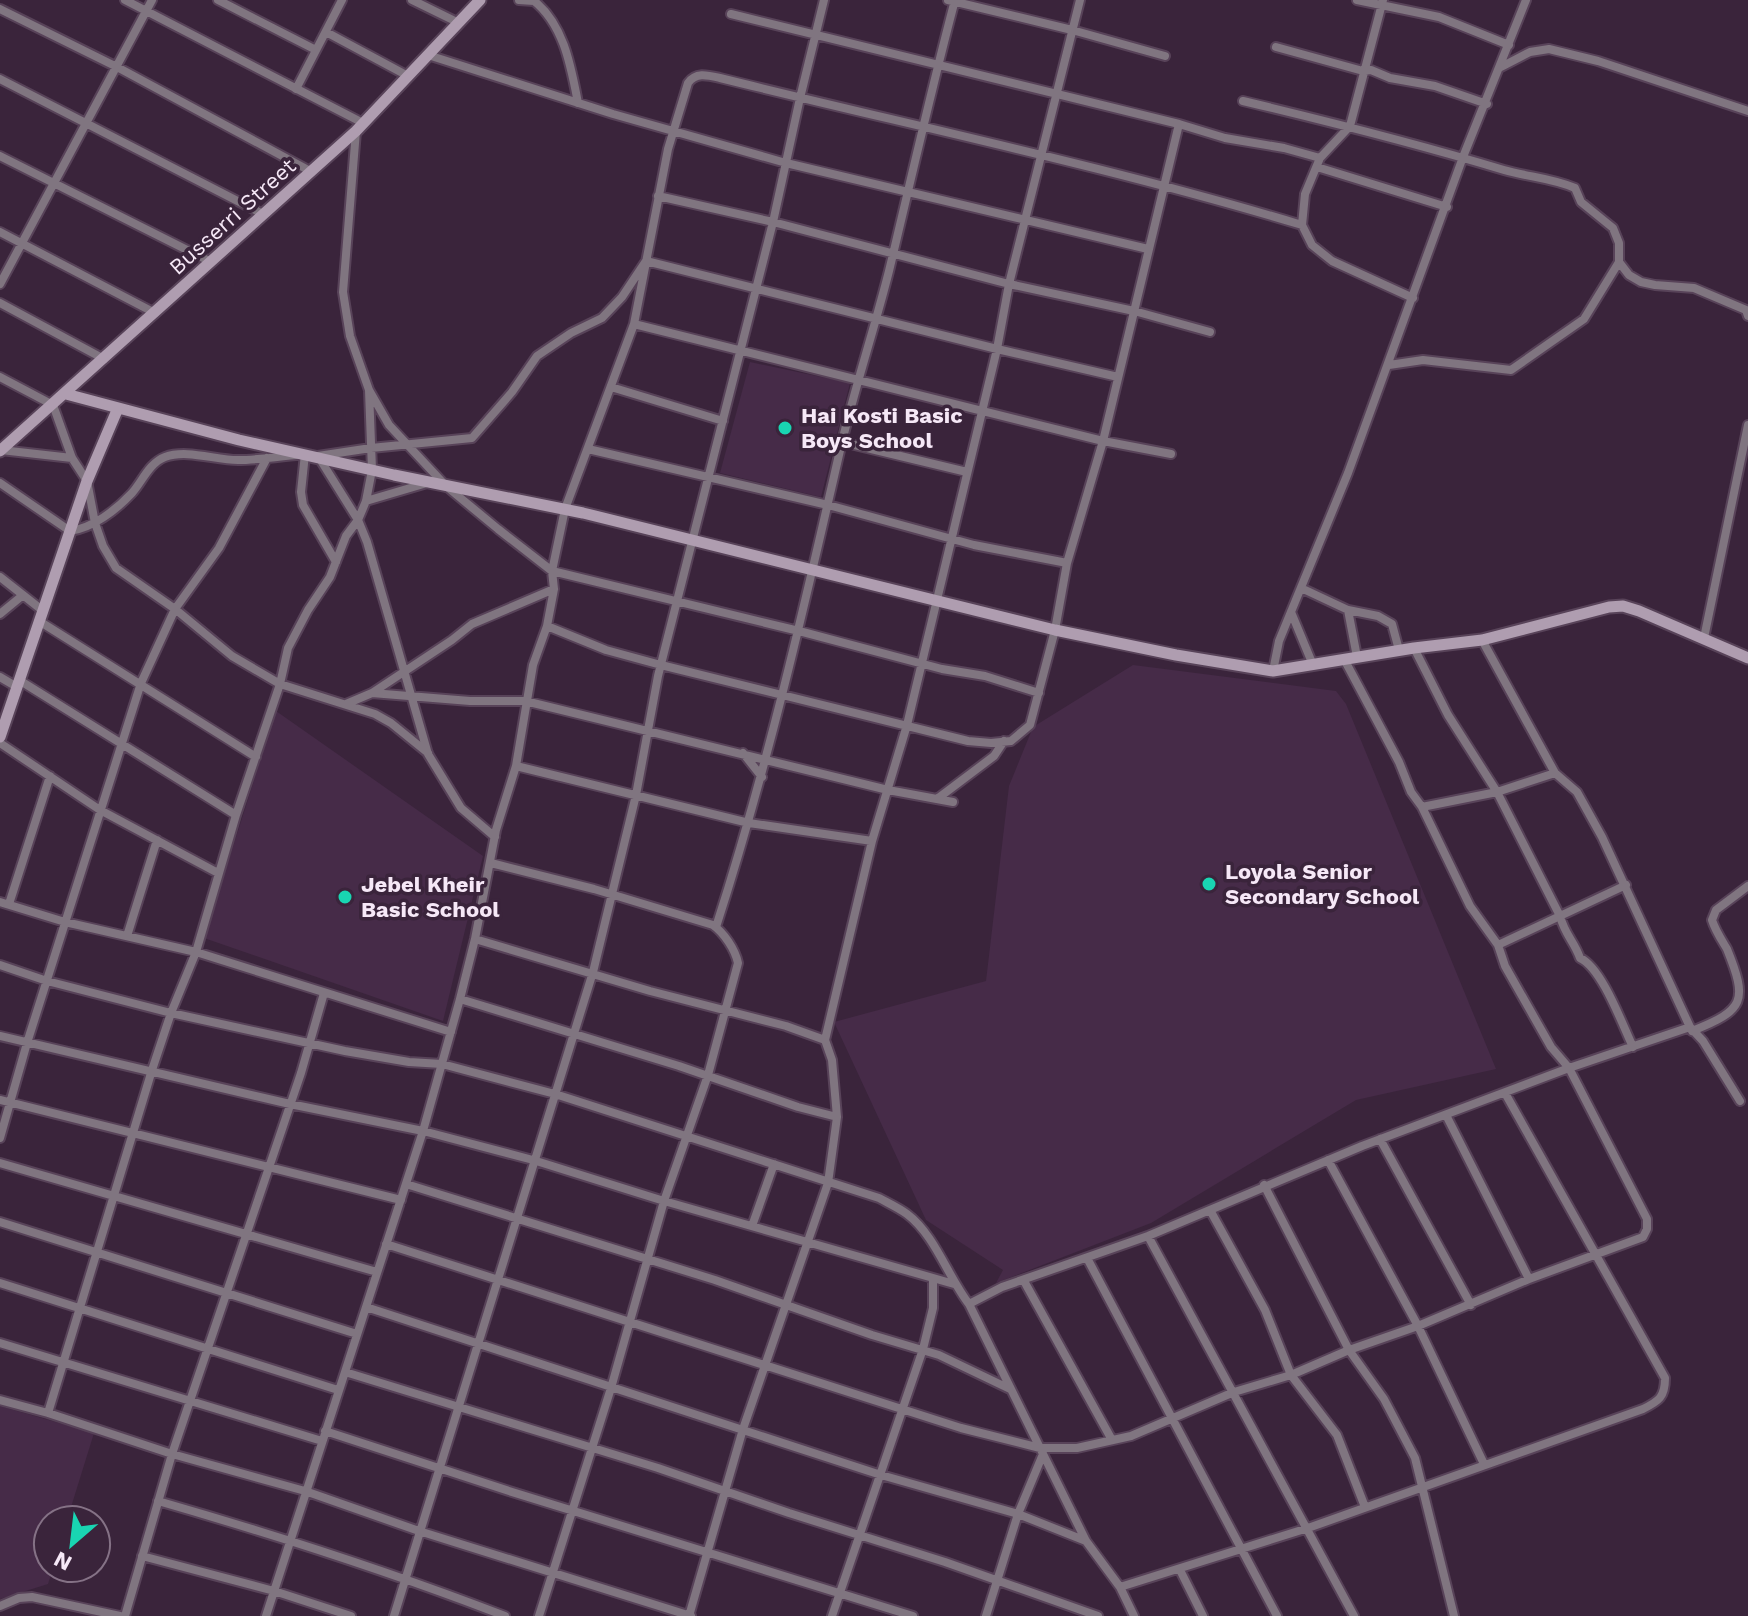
<svg xmlns="http://www.w3.org/2000/svg" width="1748" height="1616" font-family="'Work Sans',sans-serif">
  <style>
    .built { fill: #462b48 }
    .lines { fill: none; stroke-linecap: round; stroke-linejoin: round }
    .street-casing { stroke: #584359; stroke-width: 12 }
    .secondary-casing { stroke: #584359; stroke-width: 15 }
    .street { stroke: #807580; stroke-width: 8 }
    .secondary { stroke: #af9db0; stroke-width: 11 }
    .poi-dot { fill: #19d5b2; stroke: #3a243b; stroke-width: 3 }
    .labels { text-anchor: middle; stroke-width: 7; stroke-linejoin: round; paint-order: stroke }
    .street-label { font-size: 22px; fill: #f6e8f7; stroke: #3a243b }
    .poi-label { font-size: 22px; font-weight: bold; fill: #f6e8f7; stroke: #3a243b; text-anchor: start }
  </style>
  <rect width="100%" height="100%" fill="#3a243b"/>
  <path class="built" d="M750,362L850,383L821,497L720,473Z
    M1133,665L1336,691L1346,704L1496,1069L1356,1100L1151,1223L996,1283L1003,1270L926,1220L834,1022L986,981L1009,786L1033,727Z
    M276,711L483,856L443,1021L204,938Z
    M0,1406L94,1433L67,1520H48V1568H53L48,1584L0,1599Z"/>
  <g class="lines">
    <defs>
      <path id="street" d="M125,0L363,123
        M218,0L316,50
        M412,0L459,23
        M519,0L534,1
        M533,0C564,24 571,67 578,103
        M948,0L1072,30L1165,56
        M1357,0L1439,17L1509,45
        M1383,0L1350,126L1320,158L1305,194L1302,225L1312,245L1332,261L1413,298
        M0,9L117,67L310,171
        M731,14L1179,124L1225,138L1284,148L1320,158
        M326,32L408,76
        M1276,47L1363,71L1371,70L1390,78L1435,86L1487,104
        M428,55L613,114L786,163L1148,249
        M1501,67L1530,52L1549,49L1598,61L1748,111
        M0,79L263,214
        M296,89L342,0
        M1243,101C1331,122 1418,144 1504,170C1528,177 1552,178 1575,188L1581,202L1613,228L1619,243V262L1629,275L1641,282L1655,285L1694,288L1746,310L1748,316
        M356,131L343,292L350,336L369,390L389,425L446,486L498,529L552,571L799,631L942,669L985,676L1039,693
        M0,156L211,262
        M1317,167L1447,207
        M658,196L773,222L1009,284L1134,311L1210,332
        M0,232L155,313
        M0,284L152,0
        M0,303L104,359
        M634,324L1103,441L1171,454
        M1389,365L1423,360L1511,370L1584,319L1619,262
        M0,377L53,405L72,458L87,481L95,523L103,546L116,568L175,609L232,656L280,684L375,714L391,723L428,753
        M611,387L723,421
        M842,442L967,472
        M588,449L828,505L974,545L1067,563
        M1,450L72,458
        M0,483L70,531C93,528 116,510 132,493C142,482 149,463 165,457C187,449 215,460 238,460C260,460 283,456 305,454L301,492L303,505L336,562
        M366,501L427,483
        M0,577L42,610
        M1301,588L1348,610L1378,616L1392,624L1399,650
        M1348,610L1357,657
        M1291,612L1313,665
        M0,614L23,595
        M39,621L256,757
        M547,626L606,650L661,665L968,741L991,743L1011,741L1030,725L1055,630L1067,563L1103,441L1179,124
        M1704,638L1748,425
        M1482,640L1555,773L1577,792L1602,837L1690,1027L1703,1041L1740,1101
        M1414,648L1448,715L1497,792L1560,916C1565,935 1574,941 1580,958C1602,968 1622,1024 1633,1047
        M1273,671L1279,641L1348,473L1463,157L1526,0
        M0,677L17,687
        M19,680L236,815
        M372,693L470,701H525L888,790L953,802
        M346,704L372,693L452,640L472,624L554,589
        M0,743L100,810L218,873
        M743,753L762,777
        M516,766L749,823L872,841
        M937,799L994,756L1004,741
        M1422,807L1497,792L1555,773
        M495,837L461,808L428,754L367,542L358,520L318,456L371,448L472,438L512,392L537,356L571,333L602,318L622,297L646,261L997,349L1118,377
        M491,863L594,889L713,925C724,933 735,949 738,963L708,1075L664,1201L611,1388L539,1616
        M0,902L65,922L196,952L451,1032
        M9,904L50,776
        M716,927C767,769 804,608 841,446C855,387 874,330 889,271C911,180 931,90 955,0
        M127,936L157,840
        M475,939L650,991L786,1026L825,1040L832,1060L837,1117
        M1498,945L1626,885
        M0,965L47,981L171,1013L345,1051L409,1062L442,1064L555,1094L879,1198C888,1203 899,1208 907,1214C935,1235 948,1277 969,1304
        M460,999L679,1066L798,1107L837,1117L828,1183L743,1429L689,1616
        M1692,1031C1745,1010 1748,1001 1727,949C1721,939 1715,930 1712,920L1716,910L1748,886
        M0,1036L290,1104L423,1131L533,1160L664,1201L954,1284
        M825,1040L872,841L907,725L997,349L1009,284L1080,0
        M0,1100L401,1200
        M1446,1115L1529,1279
        M0,1138L27,1043L141,683L175,609L219,548L267,458
        M1380,1139L1471,1305
        M1328,1160L1418,1326L1484,1464
        M0,1163L377,1272
        M406,1184L715,1280L872,1335L939,1355L1010,1389
        M1264,1185L1349,1350L1384,1399L1415,1458L1454,1616
        M1210,1210L1265,1310L1291,1375L1337,1435L1365,1507
        M0,1222L357,1334
        M752,1226L774,1164
        M1148,1236L1354,1616
        M386,1244L961,1428L1040,1448H1077L1131,1436L1234,1392L1291,1375L1349,1350L1418,1326L1529,1279L1643,1237L1647,1229V1219L1569,1068L1551,1047L1505,966L1498,945L1470,906L1422,807L1411,792L1399,762L1344,659
        M1087,1258L1277,1616
        M1024,1281L1112,1440
        M0,1283L338,1390
        M366,1307L881,1475L1018,1514L1086,1541
        M0,1343L322,1441
        M345,1372L658,1468L789,1513L945,1562L1098,1616
        M0,1400L48,1413L152,1070L171,1013L196,952L236,815L280,684L288,648L308,610L330,577L346,536L358,520L366,501L372,470L369,390
        M48,1413L172,1454L305,1491L419,1531L691,1616
        M325,1431L509,1491L913,1616
        M158,1501C276,1535 391,1572 505,1616
        M142,1556L274,1591L351,1616
        M1180,1570L1203,1616
        M1120,1587L1308,1528L1643,1409C1659,1401 1665,1397 1665,1378L1505,1093
        M0,1606L19,1598L32,1597L120,1616
        M125,1616L172,1454L301,1073L324,993
        M266,1616L423,1131L460,999L475,939L496,830L516,766L533,665L547,626L554,589L552,571L565,509L634,324L668,149L688,83C696,72 707,75 720,78C914,126 1110,167 1302,225
        M394,1616L593,972L636,795L658,676L773,222L800,98L824,0
        M832,1616L923,1349L933,1308V1279
        M986,1616L1018,1514L1043,1454
        M1134,1616L1120,1587L1086,1541L969,1304L1002,1287L1148,1236L1362,1146L1569,1068L1690,1027"/>
      <path id="secondary" d="M66,394L239,440L394,475L583,513L1055,630L1176,655L1273,671L1414,648L1482,640L1609,607L1623,606L1639,611L1748,658
        M0,451L356,131L480,0
        M0,737L87,481L118,408"/>
    </defs>
    <use href="#street" class="street-casing"/>
    <use href="#secondary" class="secondary-casing"/>
    <use href="#street" class="street"/>
    <use href="#secondary" class="secondary"/>
  </g>
  <g class="poi-dot">
    <circle cx="785" cy="428" r="8"/>
    <circle cx="1209" cy="884" r="8"/>
    <circle cx="345" cy="897" r="8"/>
  </g>
  <g class="labels">
    <g class="street-label">
      <text transform="translate(232 216) rotate(-42)" y="8">Busserri Street</text>
    </g>
    <g class="poi-label">
      <text x="801" y="423">Hai Kosti Basic<tspan x="801" dy="25">Boys School</tspan></text>
      <text x="1225" y="879">Loyola Senior<tspan x="1225" dy="25">Secondary School</tspan></text>
      <text x="361" y="892">Jebel Kheir<tspan x="361" dy="25">Basic School</tspan></text>
    </g>
  </g>
  <g transform="translate(72 1544) rotate(208)"><circle r="38" fill="#3a243b" stroke="#857286" stroke-width="2"/>
  <path d="M0-6L14 30L0 20L-14 30Z" fill="#19d5b2"/>
  <text y="-12" font-size="22" font-weight="bold" text-anchor="middle" fill="#f6e8f7">N</text>
  </g>
</svg>
